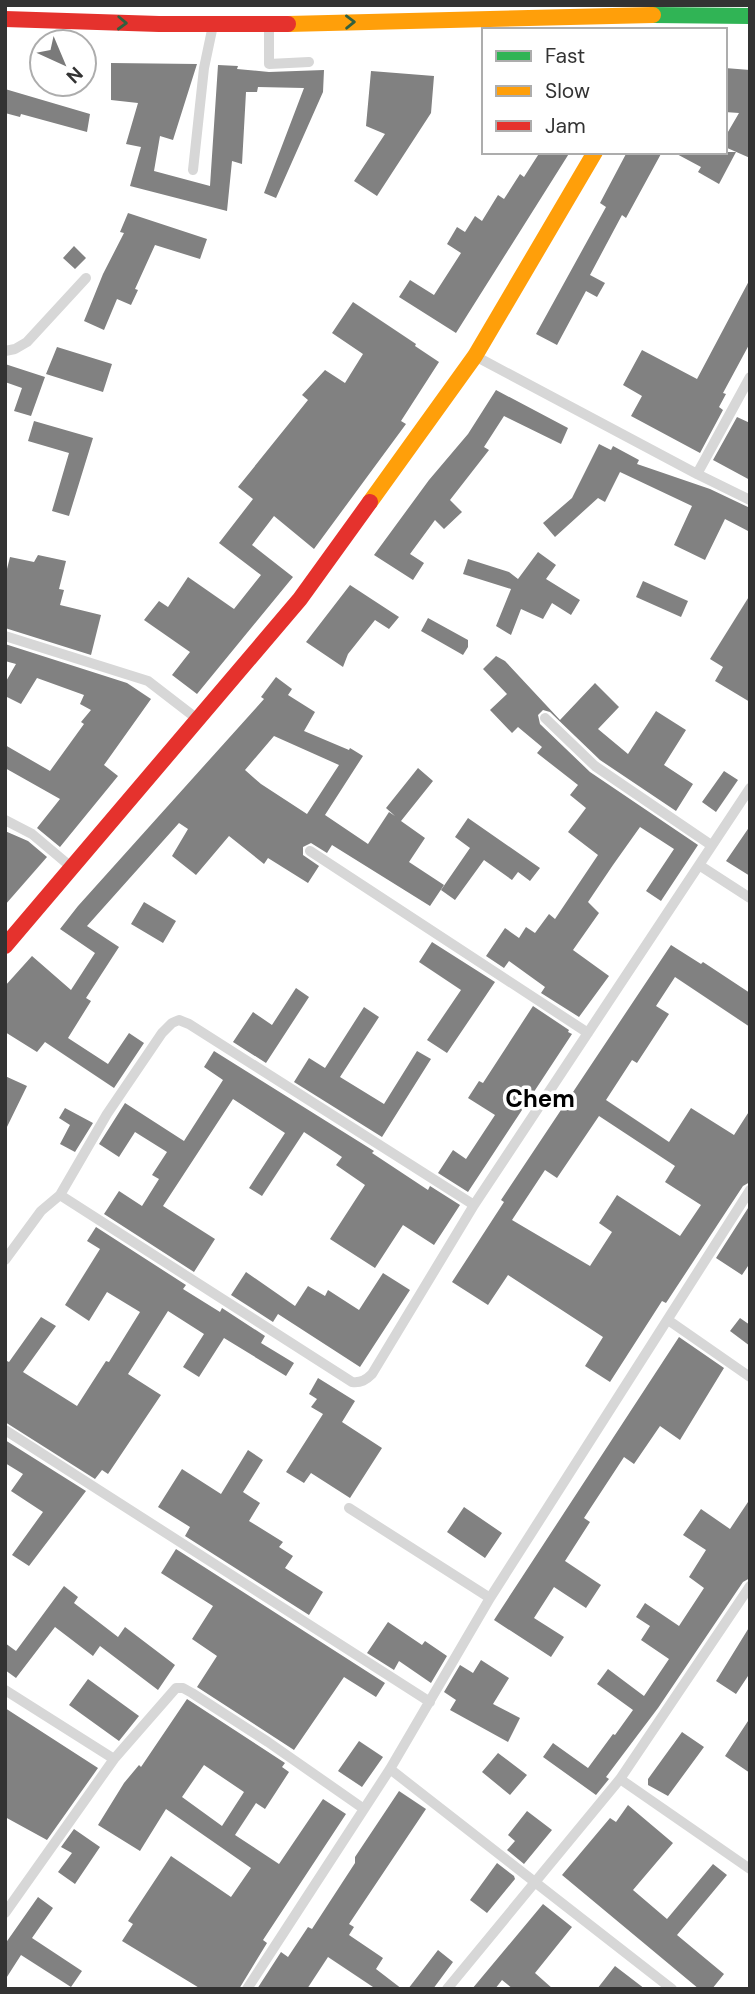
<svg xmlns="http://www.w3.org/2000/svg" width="755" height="1994" font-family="'DM Sans',sans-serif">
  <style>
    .building { fill: #818181; fill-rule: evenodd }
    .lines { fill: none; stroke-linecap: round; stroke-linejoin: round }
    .lane { stroke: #d7d7d7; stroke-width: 10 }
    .fast { stroke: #30b455; stroke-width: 16 }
    .slow { stroke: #ff9f0a; stroke-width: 16 }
    .jam { stroke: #e5322d; stroke-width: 16 }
    .oneway { stroke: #32603f }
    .labels { text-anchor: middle; stroke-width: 7; stroke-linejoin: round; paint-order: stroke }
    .quarter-label { font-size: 24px; font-weight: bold; fill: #000; stroke: #fff }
  </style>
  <rect width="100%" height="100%" fill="#fff"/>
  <path class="building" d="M111,63L197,64L173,140L160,136L154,171L210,186L218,65L238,66L237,69L269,72L324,70L323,92L276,198L264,193L304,88L258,87L257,92H246L242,164L232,161L227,211L130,186L141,147L126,144L138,103L111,100Z
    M725,68L750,70V158L725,147V137L739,113L725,112L727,86H725Z
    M371,71L434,76L431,113L377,196L354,181L385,134L366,126Z
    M5,89L90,114L87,132L21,114L20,117L5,113Z
    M540,152H570L456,333L399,297L410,280L434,295L461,253L447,244L457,227L465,232L475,216L482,221L498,195L504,199L520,174L524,177Z
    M627,152H662L626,218L622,215L590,275L605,283L597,297L586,291L557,345L536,334L606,207L600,203Z
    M673,152H736L719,184L698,172L701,167Z
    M128,213L207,239L200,259L155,245L135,289L138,290L131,305L117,299L104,330L84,321L103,274L124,233L120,232Z
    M74,246L86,258L75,269L63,258Z
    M750,279V343L723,393L726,394L719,407L723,410L700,453L631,416L642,396L623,385L642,350L697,379Z
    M353,302L416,344L415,346L439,362L401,421L406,424L314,549L274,516L252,545L293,577L197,694L172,675L190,652L144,620L159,601L168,607L188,577L234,609L261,575L219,543L253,499L238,487L308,400L302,395L325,370L345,383L363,354L332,333Z
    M57,347L112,364L103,392L46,374Z
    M5,364L45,377L31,416L14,411L22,388L5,382Z
    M496,390L568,428L561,444L504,416L484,447L489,450L450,500L462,512L444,529L435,520L410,554L424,563L413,580L374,555L429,480L468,434Z
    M737,417L750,423V480L713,460Z
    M34,421L93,438L69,516L52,511L69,453L28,441Z
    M599,444L611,450L613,446L639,460L637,464L710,489L750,508V532L725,519L705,560L674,545L692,506L620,472L605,502L598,498L555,537L543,523L572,498Z
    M538,552L556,565L546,579L580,600L571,615L552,603L543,619L521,609L511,635L496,626L511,589L463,574L468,559L509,572L518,579Z
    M38,555L66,561L59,589L64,590L60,605L101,615L91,655L5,628V577L10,557L34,562Z
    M643,581L688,601L681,617L636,597Z
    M350,585L399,617L389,629L375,620L348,654L343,667L306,642Z
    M750,595V702L715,681L723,667L710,659Z
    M428,618L468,640V647L463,655L421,631Z
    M5,644L127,683L151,699L104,765L118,776L60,847L37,828L60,799L5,768V745L50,771L84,724L81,722L91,710L80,704L84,695L37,678L21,704L5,696V683L16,664L5,661Z
    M496,656L505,661L560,720L595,683L619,707L598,729L628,754L656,711L686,730L664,765L693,784L676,811L600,760L550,712L543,710L538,715L540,724L590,772L698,845L661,901L646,891L674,849L640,827L613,865L588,902L599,913L573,950L609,976L579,1017L541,993L545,987L509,961L504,968L486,956L505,928L519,938L526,927L535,933L549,914L555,919L598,855L568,832L586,808L570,795L578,785L537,753L542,747L518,727L512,733L490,710L507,694L483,669Z
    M276,677L292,689L288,695L315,712L304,731L349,750L350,748L363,756L325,815L368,844L389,812L395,816L386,808L418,768L433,781L401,821L425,838L409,862L444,885L430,906L332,845L327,853L311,843L303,847V855L319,866L308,883L268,858L264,864L229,836L196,875L172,856L188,829L179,823L87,926L119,947L86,998L91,1001L68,1038L108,1064L129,1033L144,1043L114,1088L45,1042L37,1052L5,1032V986L32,956L71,990L95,953L60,929L78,906L264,699L261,697ZM274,736L339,765L307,814L261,784L245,770Z
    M724,771L738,780L716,812L702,802Z
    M468,818L540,868L530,881L518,872L512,880L484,860L455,900L441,890L470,848L455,837Z
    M750,826V876L726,861Z
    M5,831L28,841L47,857L5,905Z
    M144,902L176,921L163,943L131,924Z
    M432,942L495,982L447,1053L427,1040L461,990L419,962Z
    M671,945L701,964L703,962L750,993V1027L675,977L656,1006L669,1014L637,1063L632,1060L606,1100L669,1142L691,1108L734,1135L750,1110V1182L743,1186L666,1303L662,1301L610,1382L585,1366L603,1337L508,1275L488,1305L452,1282L504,1202L501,1200ZM599,1116L675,1166L665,1182L701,1205L680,1236L617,1195L599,1223L612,1232L590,1266L512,1220L545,1170L557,1178Z
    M296,988L309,997L266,1063L233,1042L253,1012L272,1025Z
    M533,1006L569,1030L568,1032L572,1034L468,1192L438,1173L453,1150L466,1159L495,1115L468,1098L479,1081L483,1083Z
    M364,1007L379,1017L340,1077L384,1104L417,1051L431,1059L382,1137L294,1082L309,1058L325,1068Z
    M214,1051L374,1151L372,1153L428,1190L430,1186L460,1205L434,1245L403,1225L375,1268L330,1239L365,1185L336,1165L342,1157L304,1132L262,1196L249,1188L285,1133L233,1099L163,1206L215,1239L194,1272L104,1214L119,1191L142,1206L159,1179L152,1175L167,1152L135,1132L119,1157L99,1144L125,1103L184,1141L223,1080L204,1067Z
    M5,1076L27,1086L5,1131Z
    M65,1108L93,1123L75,1152L60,1144L70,1125L59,1118Z
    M750,1205V1263L742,1275L716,1258Z
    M96,1227L186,1285L183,1289L220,1312L222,1308L265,1336L261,1343L294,1363L286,1376L224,1338L199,1377L183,1367L204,1334L168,1311L128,1374L161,1395L108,1474L102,1470L95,1479L5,1422V1360L9,1362L41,1317L56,1326L23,1372L77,1406L106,1361L109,1362L140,1312L107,1292L89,1321L65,1305L100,1249L87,1241Z
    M246,1272L295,1306L308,1286L325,1296L328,1290L359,1310L383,1273L410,1290L360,1367L278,1314L273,1322L231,1295Z
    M740,1318L750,1325V1346L730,1331Z
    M679,1337L724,1368L680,1440L660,1426L634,1464L624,1457L584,1518L590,1522L565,1561L601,1585L586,1608L554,1587L534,1618L564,1637L551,1657L494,1620Z
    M318,1378L355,1401L342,1422L382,1448L350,1498L311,1473L304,1483L286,1472L323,1414L311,1407L317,1399L309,1394Z
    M5,1440L86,1491L29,1566L12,1555L43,1512L11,1491L23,1474L5,1463Z
    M248,1450L263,1460L243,1492L260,1503L249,1521L283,1542L279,1547L293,1556L285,1568L323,1592L309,1615L185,1536L190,1527L158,1507L182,1469L221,1494Z
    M750,1499V1578L743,1582L658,1708L606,1777L609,1779L596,1795L543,1757L553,1743L588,1768L613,1734L615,1735L633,1710L597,1684L608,1669L644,1696L669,1659L641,1640L650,1626L636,1617L645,1603L679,1626L704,1588L689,1577L706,1550L683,1535L701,1509L730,1529Z
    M464,1507L502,1533L485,1558L447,1532Z
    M176,1549L385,1683L376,1697L344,1677L294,1750L197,1687L217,1656L192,1639L213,1606L161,1573Z
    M64,1586L78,1597L74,1603L118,1637L125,1627L175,1665L158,1690L100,1646L93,1656L55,1627L16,1678L5,1670V1643L16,1651Z
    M388,1622L422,1645L425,1641L447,1656L431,1683L399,1661L394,1670L367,1653Z
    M750,1626V1673L736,1694L716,1681Z
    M481,1660L509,1678L493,1704L520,1718L508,1742L450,1710L456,1700L444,1692L460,1665L473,1673Z
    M88,1679L139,1716L119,1741L69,1705Z
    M187,1699L285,1763L282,1767L289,1772L265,1809L256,1803L235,1835L279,1864L323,1799L346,1814L263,1940L267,1943L239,1989H201L122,1941L133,1924L128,1921L171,1856L231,1897L251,1868L166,1809L140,1851L98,1825L124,1783L139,1765L141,1767ZM204,1765L244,1792L222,1826L182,1797Z
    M5,1708L98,1768L47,1840L5,1817Z
    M750,1718V1773L725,1756Z
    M682,1732L704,1747L668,1796L648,1785V1779Z
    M359,1741L383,1757L362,1787L338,1771Z
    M498,1753L527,1775L510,1795L482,1772Z
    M399,1791L426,1809L349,1924L354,1927L349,1935L383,1958L376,1969L402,1989H376L328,1957L307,1989H257L281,1952L288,1957L308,1927L312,1929L355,1863V1857Z
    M628,1805L673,1843L633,1890L667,1919L713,1864L727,1875L677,1935L724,1974L712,1989H699L562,1875L610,1818L616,1822Z
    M527,1811L552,1830L524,1864L507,1850L515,1841L508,1835Z
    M74,1829L100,1847L75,1884L58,1872L72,1853L61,1847Z
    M497,1863L514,1876L515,1879L487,1913L470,1900Z
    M38,1897L53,1908L32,1938L82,1971L71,1987L21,1955L5,1980V1944Z
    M543,1904L572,1927L535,1973L553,1989H513L502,1980L495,1989H472Z
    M438,1950L453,1962L433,1989H408Z
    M615,1966L645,1989H597Z"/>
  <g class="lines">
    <path class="lane" d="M269,30V64L309,62
      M193,170L204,68L212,30
      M5,351L15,349L27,342L86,278
      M477,357L697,474L750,500
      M697,474L750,377
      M5,636L148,681L196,718
      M545,718L595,766L711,845
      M5,820L32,834L70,866
      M310,851L588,1033
      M699,865L750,898
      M60,1195L352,1382C361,1383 366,1380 372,1374L474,1205L750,788
      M5,1260L41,1211L60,1195L107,1114L162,1033L172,1023L179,1020L189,1024L474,1205
      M668,1320L750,1377
      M5,1430L430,1702
      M349,1508L490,1598
      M5,1690L114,1759
      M390,1769L672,1989
      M620,1779L750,1869
      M5,1913L114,1759L176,1688H183L192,1693L268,1742L364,1809
      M247,1989L390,1769L490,1598L750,1190
      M447,1989L620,1779L750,1586"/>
    <path class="fast" d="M653,15L750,16"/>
    <path class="slow" d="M288,24L653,15
      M370,502L475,356L595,152"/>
    <path class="jam" d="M5,19L159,24H288
      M5,946L300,599L370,502"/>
  </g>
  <defs><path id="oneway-chevron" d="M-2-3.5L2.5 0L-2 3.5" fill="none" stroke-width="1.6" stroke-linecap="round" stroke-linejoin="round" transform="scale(1.75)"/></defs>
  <g class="oneway">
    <use href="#oneway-chevron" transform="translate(350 22) rotate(-1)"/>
    <use href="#oneway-chevron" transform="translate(122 23) rotate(2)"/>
  </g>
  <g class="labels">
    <g class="quarter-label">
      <text x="540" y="1107">Chem</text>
    </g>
  </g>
  <rect width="755" height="1994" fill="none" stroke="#333333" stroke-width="14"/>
  <rect x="482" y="28" width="245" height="126" fill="#ffffff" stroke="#adadad" stroke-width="2"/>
  <rect x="496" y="51" width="35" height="10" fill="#30b455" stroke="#adadad" stroke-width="2"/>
  <text x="545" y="63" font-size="21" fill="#333333">Fast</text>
  <rect x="496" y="86" width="35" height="10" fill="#ff9f0a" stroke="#adadad" stroke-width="2"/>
  <text x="545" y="98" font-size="21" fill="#333333">Slow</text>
  <rect x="496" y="121" width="35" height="10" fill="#e5322d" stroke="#adadad" stroke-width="2"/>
  <text x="545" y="133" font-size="21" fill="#333333">Jam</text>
  <g transform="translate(63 63) rotate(136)"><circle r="33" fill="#ffffff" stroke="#adadad" stroke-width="2"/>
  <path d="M0-5L12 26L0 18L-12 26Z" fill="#7a7a7a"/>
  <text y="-10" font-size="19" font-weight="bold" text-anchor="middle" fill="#333333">N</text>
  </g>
</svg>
